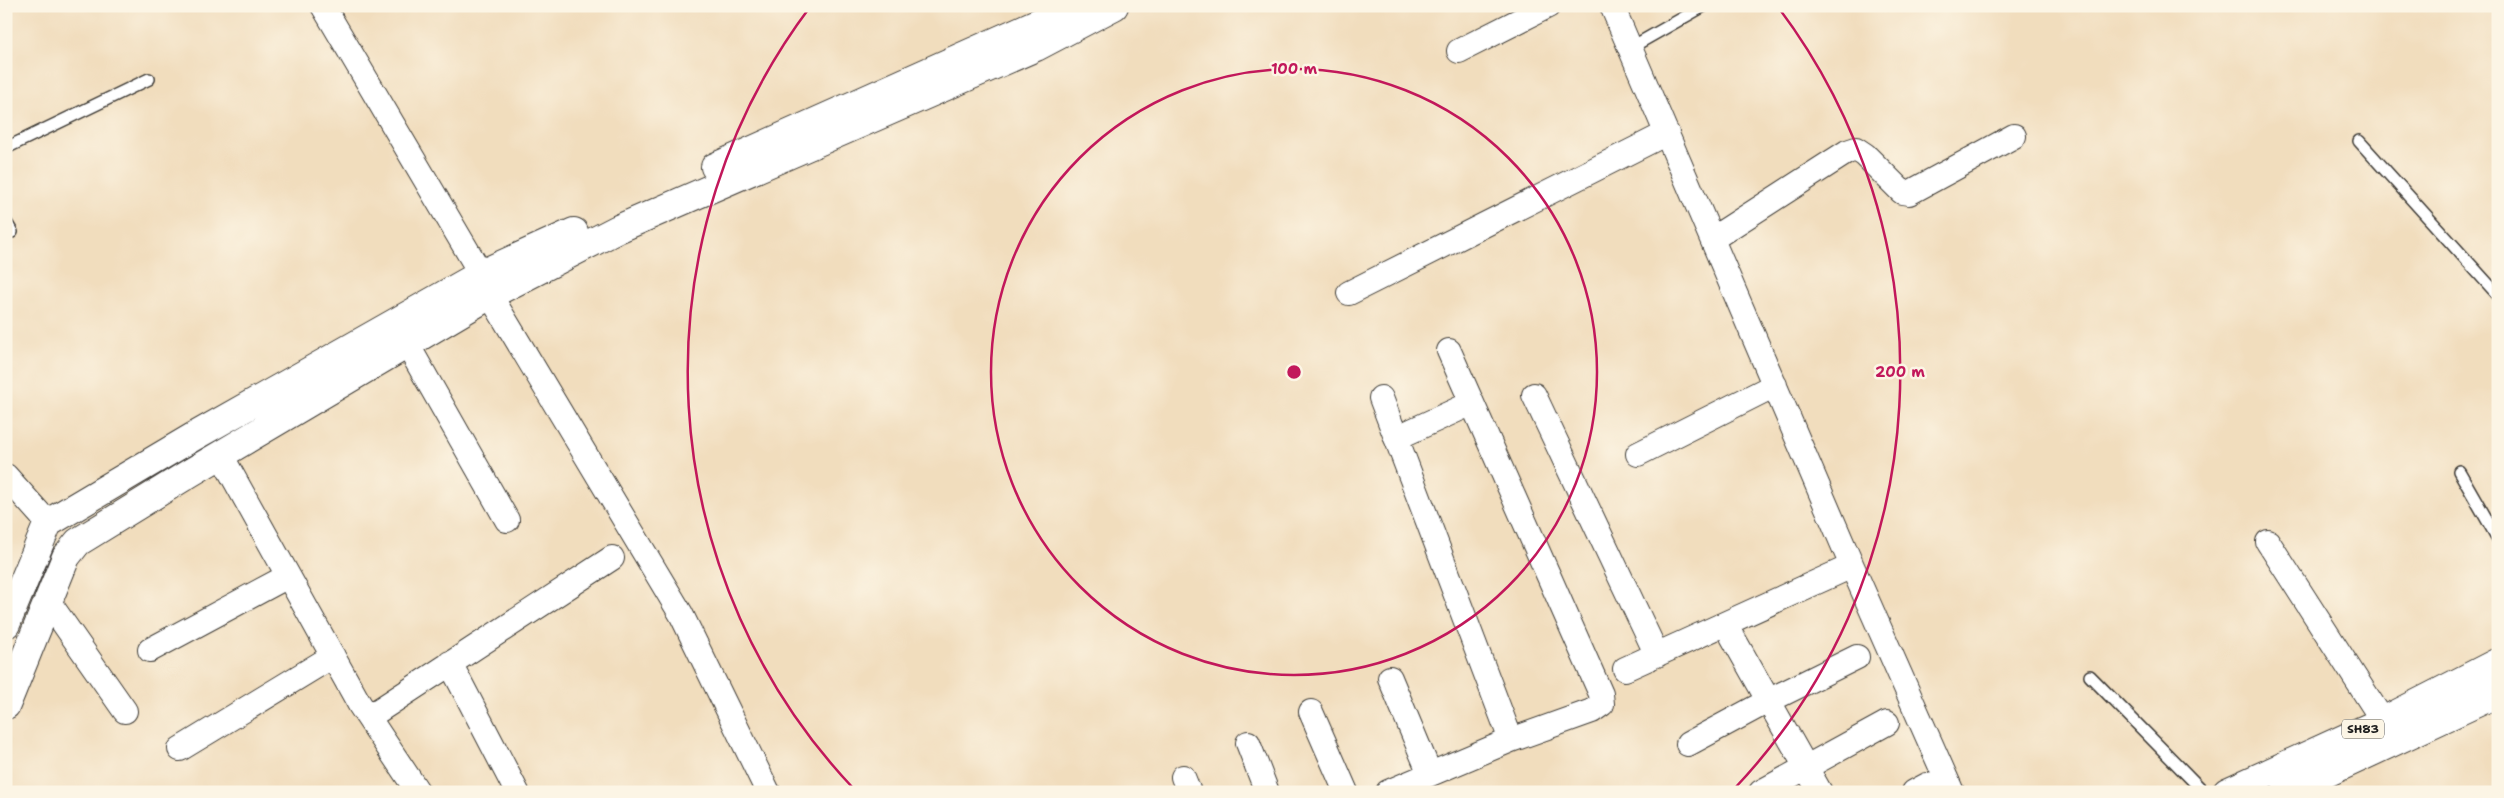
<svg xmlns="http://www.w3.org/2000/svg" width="2504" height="798" font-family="'Shantell Sans',sans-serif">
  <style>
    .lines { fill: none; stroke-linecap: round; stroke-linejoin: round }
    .service-casing { stroke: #3c3934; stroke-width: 14 }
    .minor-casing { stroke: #3c3934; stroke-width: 26 }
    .tertiary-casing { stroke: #3c3934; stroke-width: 30 }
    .primary-casing { stroke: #3c3934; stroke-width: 30 }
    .service { stroke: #fff; stroke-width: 11 }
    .minor { stroke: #fff; stroke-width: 24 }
    .tertiary { stroke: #fff; stroke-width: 28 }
    .primary { stroke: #fff; stroke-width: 28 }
    .ring { fill: none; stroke: #c2185b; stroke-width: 2.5 }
    .labels { text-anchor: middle; stroke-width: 5; stroke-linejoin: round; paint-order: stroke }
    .shield { fill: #fcf5e5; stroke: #5f5d58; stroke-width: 1 }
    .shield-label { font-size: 12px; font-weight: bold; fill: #1c1c1c }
    .centre { fill: #c2185b; stroke: #fcf5e5; stroke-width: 2.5 }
    .ring-label { font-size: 15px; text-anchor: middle; font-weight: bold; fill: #c2185b; stroke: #fcf5e5; stroke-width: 5; stroke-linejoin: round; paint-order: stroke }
  </style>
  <rect width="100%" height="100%" fill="#fcf5e5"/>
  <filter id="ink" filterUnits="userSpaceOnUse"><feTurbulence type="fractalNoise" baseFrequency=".02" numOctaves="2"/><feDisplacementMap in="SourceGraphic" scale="10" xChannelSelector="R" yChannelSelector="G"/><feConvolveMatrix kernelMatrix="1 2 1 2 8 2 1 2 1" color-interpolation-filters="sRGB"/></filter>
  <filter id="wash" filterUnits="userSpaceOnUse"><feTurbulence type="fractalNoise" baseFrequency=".0096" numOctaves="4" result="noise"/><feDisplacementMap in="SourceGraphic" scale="20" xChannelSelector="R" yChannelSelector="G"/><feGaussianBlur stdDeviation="1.12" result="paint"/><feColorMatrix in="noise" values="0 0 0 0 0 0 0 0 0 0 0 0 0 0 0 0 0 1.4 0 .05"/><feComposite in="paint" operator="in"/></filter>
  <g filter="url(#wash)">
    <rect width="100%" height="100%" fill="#f1ddbd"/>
  </g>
  <g filter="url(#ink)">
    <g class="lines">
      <defs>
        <path id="service" d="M1630,48L1704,6
          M2359,141L2498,295
          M6,148L149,79
          M6,222L12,232
          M2459,471L2498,539
          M2090,676L2204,792"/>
        <path id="minor" d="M323,6L481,274
          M1612,6L1852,566L1952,792
          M1459,51L1548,6
          M1712,239L1847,152L1856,149L1865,155L1902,192L1909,193L2014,136
          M1349,293L1667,133
          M490,295L681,614L768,792
          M407,344L507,520
          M1534,395L1657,655
          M1381,398L1511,740
          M1396,438L1472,403
          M1638,454L1775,385
          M221,455L360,705L418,792
          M6,476L48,523
          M2268,542L2383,721
          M48,601L125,711
          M1732,636L1820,792
          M150,650L288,576
          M450,663L517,792
          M1625,669L1852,566
          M1390,678L1430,774
          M1311,712L1346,792
          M366,714L378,711L612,558
          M1248,743L1267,792
          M1688,744L1768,701L1857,657
          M180,749L333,656
          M1183,777L1189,792
          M1388,792L1511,740L1592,711L1602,704L1601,694L1449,351
          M1761,792L1887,723
          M1914,792L1927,785"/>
        <path id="tertiary" d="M715,167L1075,6
          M6,624L48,523L193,437L481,274L574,232
          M6,705L66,557L78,542L190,473L490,295L618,229L1036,47L1114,6"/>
        <path id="primary" d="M2227,792L2383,721L2498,662
          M2286,792L2498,693"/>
      </defs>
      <use href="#service" class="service-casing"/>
      <use href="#minor" class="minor-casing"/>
      <use href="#tertiary" class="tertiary-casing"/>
      <use href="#primary" class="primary-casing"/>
      <use href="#service" class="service"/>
      <use href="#minor" class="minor"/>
      <use href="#tertiary" class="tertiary"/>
      <use href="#primary" class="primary"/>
    </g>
  </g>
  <g class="ring">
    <circle cx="1294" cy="372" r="303"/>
    <path d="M854 789A606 606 0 0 1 810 7M1778 7A606 606 0 0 1 1734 789"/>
  </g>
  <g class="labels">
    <rect class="shield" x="2342" y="719.5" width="42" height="19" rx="4"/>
    <g class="shield-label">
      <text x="2363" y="733">SH83</text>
    </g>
  </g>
  <circle cx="1294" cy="372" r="8" class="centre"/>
  <g class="ring-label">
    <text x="1294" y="74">100 m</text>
    <text x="1900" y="377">200 m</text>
  </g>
  <rect width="2504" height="798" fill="none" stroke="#fcf5e5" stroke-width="25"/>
</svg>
